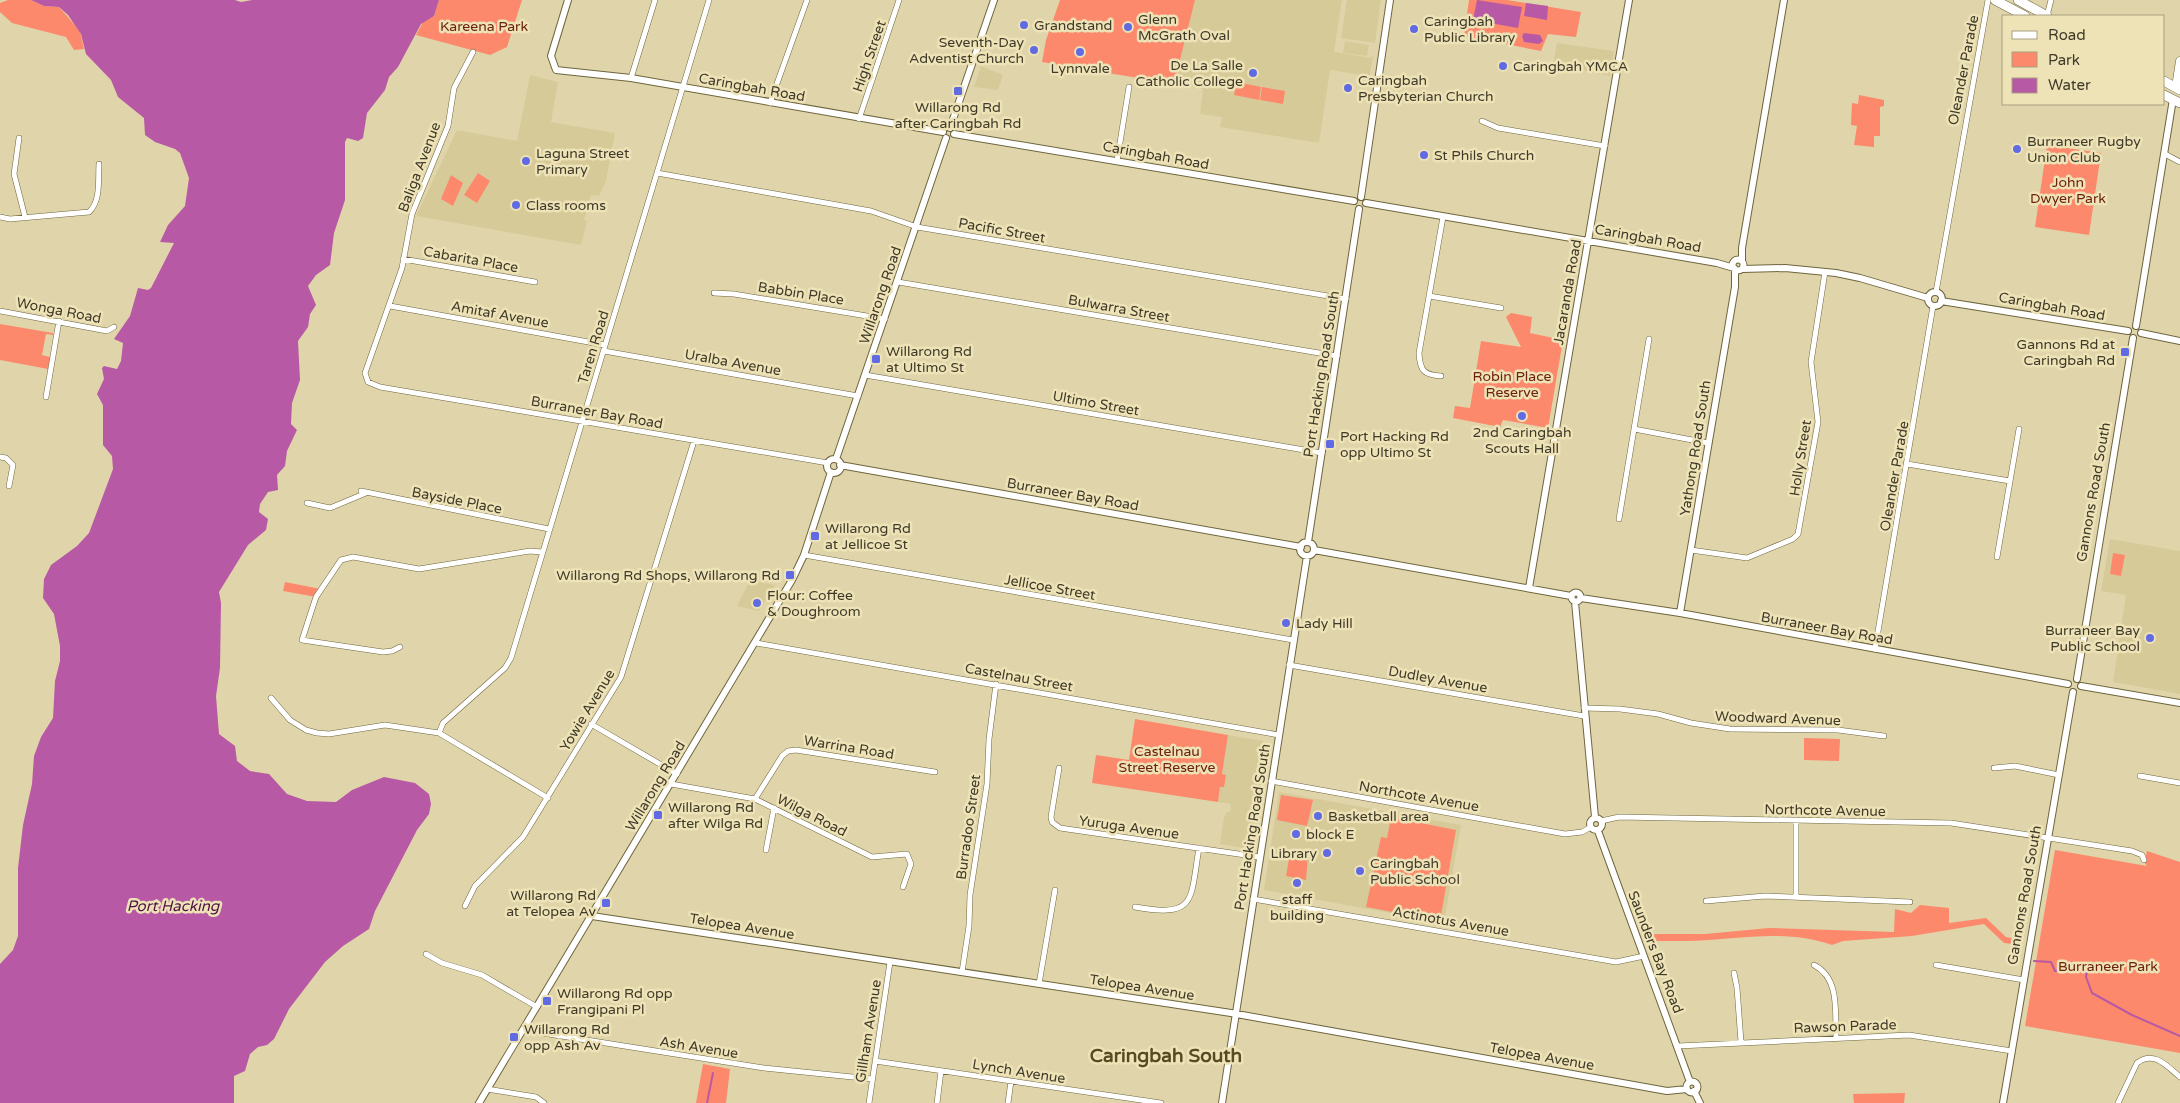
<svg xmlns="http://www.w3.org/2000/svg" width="2180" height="1103" font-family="'Varela Round',sans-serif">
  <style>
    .built { fill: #d7ca99 }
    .green { fill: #fc896c }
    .water { fill: #b859a5 }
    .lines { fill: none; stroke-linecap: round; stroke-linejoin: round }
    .stream { stroke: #b859a5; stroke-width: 2 }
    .minor-casing { stroke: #6f653d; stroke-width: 6 }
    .tertiary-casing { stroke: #6f653d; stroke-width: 8 }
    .secondary-casing { stroke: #6f653d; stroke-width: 9 }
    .primary-casing { stroke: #6f653d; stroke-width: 10 }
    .minor { stroke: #fff; stroke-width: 5 }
    .tertiary { stroke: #fff; stroke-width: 6 }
    .secondary { stroke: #fff; stroke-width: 8 }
    .primary { stroke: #fff; stroke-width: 9 }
    .poi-dot { fill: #606be3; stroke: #eee2b7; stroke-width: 2 }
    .labels { text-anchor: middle; stroke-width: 5; stroke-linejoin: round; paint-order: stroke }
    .poi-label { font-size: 14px; fill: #3f3a29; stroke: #eee2b7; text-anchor: start }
    .park-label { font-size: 14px; fill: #6d220e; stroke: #eee2b7 }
    .street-label { font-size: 14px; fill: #3f3a29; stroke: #eee2b7 }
    .water-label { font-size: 15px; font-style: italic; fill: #4e1144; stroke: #eee2b7 }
    .district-label { font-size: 19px; font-weight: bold; fill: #554c25; stroke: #eee2b7 }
  </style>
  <rect width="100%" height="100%" fill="#e0d5aa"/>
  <path class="built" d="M1195,0H1342L1334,52L1370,58L1373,56L1369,79L1367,76L1330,70L1319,143L1220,127L1222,117L1200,114L1203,89L1174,84Z
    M1347,0H1381L1375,43L1341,38Z
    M1345,41L1369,45L1367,56L1343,53Z
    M1557,43L1614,51L1610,76L1553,64Z
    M981,66L1003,75L998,90L974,87Z
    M530,75L558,82L551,122L615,133L606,181L599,196L591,195L584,220L587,221L581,245L416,216L457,130L517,141Z
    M2110,539L2180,551V694L2113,682L2126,595L2101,591Z
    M750,580L775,585L759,611L737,606Z
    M1228,735L1263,741L1267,747L1250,849L1220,844L1224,817L1227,812H1230L1231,804L1218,802L1220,787H1224L1222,774Z
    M1279,792L1461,825L1444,923L1264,890Z"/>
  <path class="green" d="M8,0H31L44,6L59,7L80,31L84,49L74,50L66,37L12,23L0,12V3Z
    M439,0H522L507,47L490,55L416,35L423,22L434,16Z
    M1060,0H1195L1174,84L1042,62L1046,40Z
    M1469,0H1507L1581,12L1576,37L1548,34L1541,51L1464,36Z
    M1237,82L1261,87L1259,100L1234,95Z
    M1262,87L1285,91L1283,104L1260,100Z
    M1859,95L1884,100V106L1880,107V136H1874V147L1854,145L1857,126L1851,125L1852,103L1858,104Z
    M2047,145L2101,153L2089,235L2035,227Z
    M478,173L490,181L477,203L464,195Z
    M451,175L463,183L453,206L441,199Z
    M1511,313L1532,317L1530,333L1563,340L1548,428L1503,420L1500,427L1453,418L1455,406L1470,408L1481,341L1521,347L1506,317Z
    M0,324L53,333V335L46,334L42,355L50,357L48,369L0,360Z
    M2113,553L2125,555L2121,576L2110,574Z
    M285,582L321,589L316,597L283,591Z
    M1135,719L1228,735L1222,774L1226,775L1224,787H1220L1218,802L1092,783L1096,755L1129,760Z
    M1804,738L1840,739L1839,761L1804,760Z
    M1281,795L1313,800L1307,826L1277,820Z
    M1391,817L1456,830L1440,921L1366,907L1381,837L1387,838Z
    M2055,850L2147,866L2144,862L2147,851L2180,862V1053L2025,1026Z
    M1290,853L1308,856L1306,880L1286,876Z
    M1920,905L1949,908V923L1986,918L2006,937L2022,940L2021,945L2004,943L1984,924L1912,936L1843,941L1832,945C1784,928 1736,940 1686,941C1674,941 1661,941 1648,941L1646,934H1705L1769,928L1894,932L1895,909L1911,913Z
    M703,1064L730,1069L726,1103H696Z
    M1905,1093L1904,1103H1854L1853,1094Z"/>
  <path class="water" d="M31,0H235L241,2L252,0H439L434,16L421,24L398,67L389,77L385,90L367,113L363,138L358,141L347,138L345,142V200L334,233L330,265L316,275L308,286L316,305L310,314L308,327L298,341L300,380L292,403L291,424L297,430L287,451L285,466L277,475L278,490L268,492L260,504L259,512L268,519L266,530L248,545L219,592L221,603L220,668L216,696L219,734L235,746L237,761L250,771L269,774L287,794L307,801L336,802L352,790L384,777L415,783L429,794L431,804L429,814L417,830L375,911L369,929L343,946L325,962L289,1009L274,1039L267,1045L258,1047L250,1054L245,1071L234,1076V1103H0V964L13,950L18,936V868L23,825L32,784L34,756L41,737L53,718L55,681L60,661V646L54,614L43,598L44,579L51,565L77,546L89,533L113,469L112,456L103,445V405L97,394L104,379L102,368L104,366L117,369L121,361L123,343L114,339L130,316L138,288L148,290L151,288L174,243L160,242L168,225L185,206L189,178L180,153L175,149L155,142L145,135L144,118L118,97L111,80L86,54L81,34L68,15L59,7L44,6Z
    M1477,0L1522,7L1518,28L1473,20Z
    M1526,3L1548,6L1547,20L1524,16Z
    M1524,33L1540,35L1543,41L1539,44L1524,42L1522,36Z"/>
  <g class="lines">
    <path class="stream" d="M2034,961L2051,962L2055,971L2082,968L2087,971L2086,977L2092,993L2132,1015L2180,1036
      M707,1103L713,1073"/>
    <defs>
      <path id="minor" d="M2047,16L2051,0
        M473,52L454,88L448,126L412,214L402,268L365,373L368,382L380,387L828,463
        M631,78L655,0
        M770,103L807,0
        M859,119L899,0
        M1482,121L1498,128L1605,146
        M19,138L14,174L25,217
        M2165,154L2180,162
        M1117,161L1129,87
        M657,173L871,211L917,227L1346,299
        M0,217L10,219L89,212C101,201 98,180 99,164
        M403,259L535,282
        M898,282L1337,356
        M1936,292L1988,0
        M714,293L734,294L885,319
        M1429,296L1501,308
        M390,306L605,345
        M0,311L107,331L114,327
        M1649,339L1634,429L1708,443
        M604,351L858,396
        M865,375L1322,453
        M1441,376C1424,375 1420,371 1419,353L1443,217
        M46,397L59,321
        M0,457L6,458L13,465L9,486
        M1907,464L2010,481
        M361,491L549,529
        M307,503L330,508L366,493
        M1619,519L1634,429
        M1691,550L1747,558L1793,539L1798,534L1818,422L1811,362L1825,272
        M804,555L1293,640
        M1997,557L2019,429
        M756,643L1279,735
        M400,647L392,651L383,652L302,640L316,597L341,560L353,557L419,569L530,551L542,552
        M1875,649L1933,306
        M1289,665L1584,716
        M271,698L290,720L306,730L317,733L329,734L385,725L439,733L548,798
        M1584,708L1620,709L1658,714L1691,723L1730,729L1838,730L1884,736
        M591,724L677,774
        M439,733L443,723L505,668L511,658L709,0
        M1059,768L1051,817L1052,822L1060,828L1259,857
        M1994,768L2015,766L2059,775
        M2140,776L2180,783
        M1271,781L1565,834L1582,832L1591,827
        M671,784L755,799L872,857L907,854L911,864L903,887
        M755,799L782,756L788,751L796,750L935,772
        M1601,821L1619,817L1951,823L2132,851L2142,855L2144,860
        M766,850L774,808
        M1796,896V821
        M1253,899L1616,962L1644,956
        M1706,901L1765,896L1910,902
        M465,906L475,886L523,837L621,677L694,441
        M1135,907C1197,918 1190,901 1199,848
        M426,954L442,963L482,975L537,1007
        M1814,965C1840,978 1835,1012 1836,1037
        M1936,965L2024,980
        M962,972L969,926L970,895L987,784L989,739L996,684
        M1734,973L1737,988L1741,1042
        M1039,984L1055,890
        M523,1030L764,1068L872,1079
        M1678,1046L1909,1035L2012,1051
        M875,1061L1161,1103
        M487,1089L536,1097L544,1103
        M869,1103L890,962
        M937,1103L941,1071
        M1008,1103L1011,1081
        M2118,1103L2137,1063C2154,1050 2167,1066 2180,1077"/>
      <path id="tertiary" d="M568,0L551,56L556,70L631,78L943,132
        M950,128L994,0
        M954,134L1354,201
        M1361,197L1390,0
        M1366,203L1717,263L1734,268
        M1732.5 265a5.5 5.5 0 1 1 11 0a5.5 5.5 0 1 1-11 0Z
        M1742,261V248L1784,0
        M1742,269L1785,268L1836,273L1860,278L1928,298
        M1928 299a7 7 0 1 1 14 0a7 7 0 1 1-14 0Z
        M1941,301L2128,331
        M2136,326L2173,99
        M2141,333L2180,341
        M836,459L946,138
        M827 466a7 7 0 1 1 14 0a7 7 0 1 1-14 0Z
        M840,465L1301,547
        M1308,542L1359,209
        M1300 549a7 7 0 1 1 14 0a7 7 0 1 1-14 0Z
        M1314,550L1571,596
        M1529,588L1629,0
        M1571.5 597a4.5 4.5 0 1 1 9 0a4.5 4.5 0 1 1-9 0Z
        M1581,598L1680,613L2068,684
        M1575,602L1595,817
        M1680,613L1735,287V269
        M2077,679L2133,338
        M2081,686L2180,703
        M1590 824a6 6 0 1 1 12 0a6 6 0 1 1-12 0Z
        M1598,831L1690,1082
        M592,916L1231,1013L1667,1091L1687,1089
        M1686.5 1087a5.5 5.5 0 1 1 11 0a5.5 5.5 0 1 1-11 0Z
        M1694,1091L1700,1103
        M479,1103L792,580L804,555L831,472
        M1222,1103L1307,556
        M2003,1103L2073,692"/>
      <path id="secondary" d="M2176,87L2180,61"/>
      <path id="primary" d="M1995,0L2025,16
        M2018,0L2047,16
        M2164,81L2180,90
        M2164,95L2180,103"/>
    </defs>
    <use href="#minor" class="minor-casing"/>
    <use href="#tertiary" class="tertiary-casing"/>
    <use href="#secondary" class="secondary-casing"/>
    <use href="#primary" class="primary-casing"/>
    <use href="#minor" class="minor"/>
    <use href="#tertiary" class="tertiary"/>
    <use href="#secondary" class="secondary"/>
    <use href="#primary" class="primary"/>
  </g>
  <g class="poi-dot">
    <circle cx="1024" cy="25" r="5"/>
    <circle cx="1128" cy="27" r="5"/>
    <circle cx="1414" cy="29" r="5"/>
    <circle cx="1034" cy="50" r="5"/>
    <circle cx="1080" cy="52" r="5"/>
    <circle cx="1503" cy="66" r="5"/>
    <circle cx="1253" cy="73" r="5"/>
    <circle cx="1348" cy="88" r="5"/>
    <rect x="953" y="86" width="10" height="10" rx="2.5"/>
    <circle cx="2017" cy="149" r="5"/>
    <circle cx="1424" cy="155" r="5"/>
    <circle cx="526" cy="161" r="5"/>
    <circle cx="516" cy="205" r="5"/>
    <rect x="2120" y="347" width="10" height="10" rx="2.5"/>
    <rect x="871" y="354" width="10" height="10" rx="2.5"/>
    <circle cx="1522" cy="416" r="5"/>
    <rect x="1325" y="439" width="10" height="10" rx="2.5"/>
    <rect x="810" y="531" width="10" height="10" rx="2.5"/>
    <rect x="785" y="570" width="10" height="10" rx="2.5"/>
    <circle cx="757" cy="603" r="5"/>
    <circle cx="1286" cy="623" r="5"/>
    <circle cx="2150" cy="638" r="5"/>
    <rect x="653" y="810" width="10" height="10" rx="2.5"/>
    <circle cx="1318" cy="816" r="5"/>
    <circle cx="1296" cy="834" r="5"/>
    <circle cx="1327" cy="853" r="5"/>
    <circle cx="1360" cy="871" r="5"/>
    <circle cx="1297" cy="883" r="5"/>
    <rect x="601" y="898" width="10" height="10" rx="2.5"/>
    <rect x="542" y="996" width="10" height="10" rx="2.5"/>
    <rect x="509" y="1032" width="10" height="10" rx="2.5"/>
  </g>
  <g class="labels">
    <g class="poi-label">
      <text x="1138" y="24">Glenn<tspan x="1138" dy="16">McGrath Oval</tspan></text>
      <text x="1424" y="26">Caringbah<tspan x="1424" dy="16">Public Library</tspan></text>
      <text x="1034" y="30">Grandstand</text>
      <text x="1024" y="47" text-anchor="end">Seventh-Day<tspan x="1024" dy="16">Adventist Church</tspan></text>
      <text x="1243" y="70" text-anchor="end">De La Salle<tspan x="1243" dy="16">Catholic College</tspan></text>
      <text x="1513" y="71">Caringbah YMCA</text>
      <text x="1080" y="73" text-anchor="middle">Lynnvale</text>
      <text x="1358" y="85">Caringbah<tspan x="1358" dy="16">Presbyterian Church</tspan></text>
      <text x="958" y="112" text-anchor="middle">Willarong Rd<tspan x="958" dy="16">after Caringbah Rd</tspan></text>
      <text x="2027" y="146">Burraneer Rugby<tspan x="2027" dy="16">Union Club</tspan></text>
      <text x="536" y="158">Laguna Street<tspan x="536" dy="16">Primary</tspan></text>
      <text x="1434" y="160">St Phils Church</text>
      <text x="526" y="210">Class rooms</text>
      <text x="2115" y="349" text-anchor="end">Gannons Rd at<tspan x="2115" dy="16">Caringbah Rd</tspan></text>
      <text x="886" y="356">Willarong Rd<tspan x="886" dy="16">at Ultimo St</tspan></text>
      <text x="1522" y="437" text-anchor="middle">2nd Caringbah<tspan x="1522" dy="16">Scouts Hall</tspan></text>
      <text x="1340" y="441">Port Hacking Rd<tspan x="1340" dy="16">opp Ultimo St</tspan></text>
      <text x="825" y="533">Willarong Rd<tspan x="825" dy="16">at Jellicoe St</tspan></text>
      <text x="780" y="580" text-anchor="end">Willarong Rd Shops, Willarong Rd</text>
      <text x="767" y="600">Flour: Coffee<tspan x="767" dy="16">&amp; Doughroom</tspan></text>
      <text x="1296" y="628">Lady Hill</text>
      <text x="2140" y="635" text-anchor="end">Burraneer Bay<tspan x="2140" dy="16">Public School</tspan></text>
      <text x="668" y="812">Willarong Rd<tspan x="668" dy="16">after Wilga Rd</tspan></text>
      <text x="1328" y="821">Basketball area</text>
      <text x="1306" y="839">block E</text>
      <text x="1317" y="858" text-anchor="end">Library</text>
      <text x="1370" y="868">Caringbah<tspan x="1370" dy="16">Public School</tspan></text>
      <text x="596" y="900" text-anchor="end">Willarong Rd<tspan x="596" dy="16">at Telopea Av</tspan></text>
      <text x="1297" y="904" text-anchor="middle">staff<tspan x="1297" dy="16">building</tspan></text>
      <text x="557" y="998">Willarong Rd opp<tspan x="557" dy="16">Frangipani Pl</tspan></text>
      <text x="524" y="1034">Willarong Rd<tspan x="524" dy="16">opp Ash Av</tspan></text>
    </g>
    <g class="park-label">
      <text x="484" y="31">Kareena Park</text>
      <text x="2068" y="187">John<tspan x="2068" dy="16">Dwyer Park</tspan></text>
      <text x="1512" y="381">Robin Place<tspan x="1512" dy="16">Reserve</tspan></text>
      <text x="1167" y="756">Castelnau<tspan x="1167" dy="16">Street Reserve</tspan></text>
      <text x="2108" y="971">Burraneer Park</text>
    </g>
    <g class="street-label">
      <text transform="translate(869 56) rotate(-71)" y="5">High Street</text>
      <text transform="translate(1963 70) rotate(-79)" y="5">Oleander Parade</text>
      <text transform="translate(752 87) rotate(10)" y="5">Caringbah Road</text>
      <text transform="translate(1156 155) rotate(10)" y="5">Caringbah Road</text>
      <text transform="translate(419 167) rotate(-69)" y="5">Baliga Avenue</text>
      <text transform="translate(1002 230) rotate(10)" y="5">Pacific Street</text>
      <text transform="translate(1648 238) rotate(10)" y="5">Caringbah Road</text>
      <text transform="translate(471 259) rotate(10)" y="5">Cabarita Place</text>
      <text transform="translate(1567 292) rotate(-80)" y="5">Jacaranda Road</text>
      <text transform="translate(801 293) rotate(9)" y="5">Babbin Place</text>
      <text transform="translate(880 295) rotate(-71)" y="5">Willarong Road</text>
      <text transform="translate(2052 306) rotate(10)" y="5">Caringbah Road</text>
      <text transform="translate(1119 308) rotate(10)" y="5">Bulwarra Street</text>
      <text transform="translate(59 310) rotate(11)" y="5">Wonga Road</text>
      <text transform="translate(500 314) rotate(10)" y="5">Amitaf Avenue</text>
      <text transform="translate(593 347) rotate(-73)" y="5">Taren Road</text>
      <text transform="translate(733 362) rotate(10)" y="5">Uralba Avenue</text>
      <text transform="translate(1321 374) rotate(-81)" y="5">Port Hacking Road South</text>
      <text transform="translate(1096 403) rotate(10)" y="5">Ultimo Street</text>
      <text transform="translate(597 412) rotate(10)" y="5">Burraneer Bay Road</text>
      <text transform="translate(1695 448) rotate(-81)" y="5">Yathong Road South</text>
      <text transform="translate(1800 458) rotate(-81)" y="5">Holly Street</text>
      <text transform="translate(1894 476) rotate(-80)" y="5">Oleander Parade</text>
      <text transform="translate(2093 492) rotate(-80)" y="5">Gannons Road South</text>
      <text transform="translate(1073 494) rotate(10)" y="5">Burraneer Bay Road</text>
      <text transform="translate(457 500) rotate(11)" y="5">Bayside Place</text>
      <text transform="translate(1050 587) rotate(10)" y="5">Jellicoe Street</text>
      <text transform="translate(1827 628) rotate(10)" y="5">Burraneer Bay Road</text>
      <text transform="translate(1019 677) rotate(10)" y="5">Castelnau Street</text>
      <text transform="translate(1438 679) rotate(10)" y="5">Dudley Avenue</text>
      <text transform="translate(587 710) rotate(-59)" y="5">Yowie Avenue</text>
      <text transform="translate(1778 718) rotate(2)" y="5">Woodward Avenue</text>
      <text transform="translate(849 747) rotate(9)" y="5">Warrina Road</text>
      <text transform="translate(655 786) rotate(-59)" y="5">Willarong Road</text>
      <text transform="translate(1419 796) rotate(10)" y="5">Northcote Avenue</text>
      <text transform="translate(1825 810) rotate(1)" y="5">Northcote Avenue</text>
      <text transform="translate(812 815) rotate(27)" y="5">Wilga Road</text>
      <text transform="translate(968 827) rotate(-82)" y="5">Burradoo Street</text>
      <text transform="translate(1129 827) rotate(8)" y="5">Yuruga Avenue</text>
      <text transform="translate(1252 827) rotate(-81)" y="5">Port Hacking Road South</text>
      <text transform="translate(2024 895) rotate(-80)" y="5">Gannons Road South</text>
      <text transform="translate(1451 921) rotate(10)" y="5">Actinotus Avenue</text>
      <text transform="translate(742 926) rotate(9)" y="5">Telopea Avenue</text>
      <text transform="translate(1656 952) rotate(69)" y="5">Saunders Bay Road</text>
      <text transform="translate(1142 987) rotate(9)" y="5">Telopea Avenue</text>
      <text transform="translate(1845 1026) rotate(-2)" y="5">Rawson Parade</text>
      <text transform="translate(868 1031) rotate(-81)" y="5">Gillham Avenue</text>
      <text transform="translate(699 1047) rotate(9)" y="5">Ash Avenue</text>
      <text transform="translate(1542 1056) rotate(10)" y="5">Telopea Avenue</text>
      <text transform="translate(1019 1071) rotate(9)" y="5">Lynch Avenue</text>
    </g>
    <g class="water-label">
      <text x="173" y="911">Port Hacking</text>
    </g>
    <g class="district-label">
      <text x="1166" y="1062">Caringbah South</text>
    </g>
  </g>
  <rect x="2002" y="15" width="162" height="90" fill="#eee2b7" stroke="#a89f7e"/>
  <rect x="2012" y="31" width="25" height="8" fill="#ffffff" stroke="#a89f7e"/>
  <text x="2048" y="40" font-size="15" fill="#3f3a29">Road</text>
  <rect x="2012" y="52" width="25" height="15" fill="#fc896c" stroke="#a89f7e"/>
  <text x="2048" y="65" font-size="15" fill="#3f3a29">Park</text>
  <rect x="2012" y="78" width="25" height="15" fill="#b859a5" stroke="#a89f7e"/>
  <text x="2048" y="90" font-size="15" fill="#3f3a29">Water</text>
</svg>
